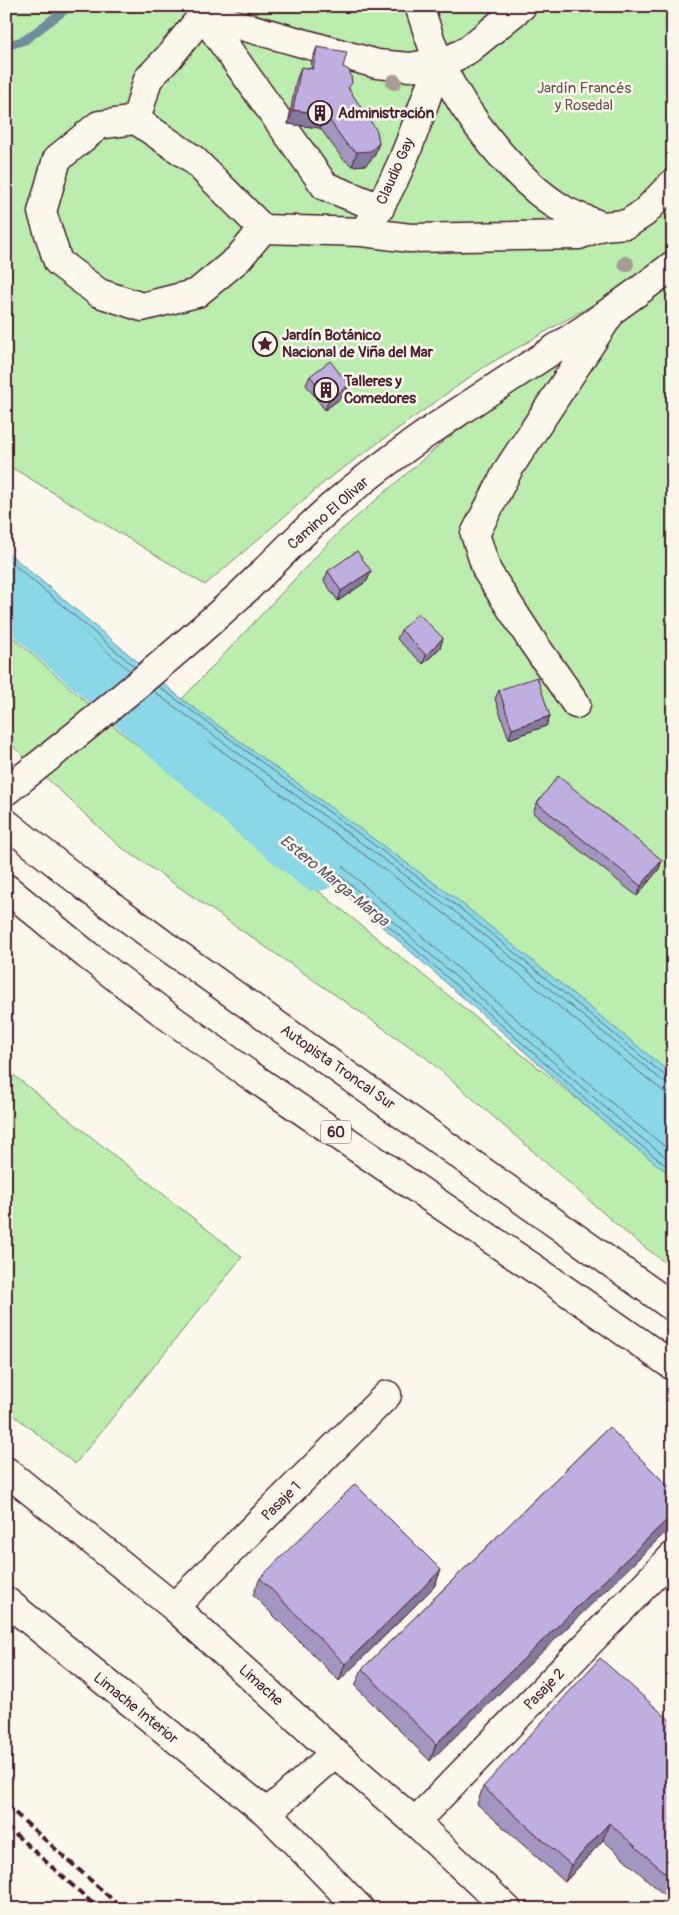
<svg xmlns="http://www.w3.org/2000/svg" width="679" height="1915" font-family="Pangolin,sans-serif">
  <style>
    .green { fill: #baedae; stroke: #82866c }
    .water { fill: #89d7e7; stroke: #708d9c }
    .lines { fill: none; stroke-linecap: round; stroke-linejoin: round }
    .shore { stroke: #636976; stroke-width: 1 }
    .stream { stroke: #708d9c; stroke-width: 9 }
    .river { stroke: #89d7e7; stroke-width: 50 }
    .minor-casing { stroke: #4a1f2b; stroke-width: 31 }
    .major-casing { stroke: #4a1f2b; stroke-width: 31 }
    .highway-casing { stroke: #4a1f2b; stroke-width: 31 }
    .minor { stroke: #fbf7ec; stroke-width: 28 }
    .major { stroke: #fbf7ec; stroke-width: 28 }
    .highway { stroke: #fbf7ec; stroke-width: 28 }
    .rail { stroke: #4a1f2b; stroke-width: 4; stroke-dasharray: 8 4; stroke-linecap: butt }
    .tree { fill: #a99c94 }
    .wall { fill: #a396c1; stroke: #4a1f2b }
    .shaded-wall { fill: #857a9d; stroke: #4a1f2b }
    .building { fill: #beafe0; stroke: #4a1f2b }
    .labels { text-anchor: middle; stroke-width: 5; stroke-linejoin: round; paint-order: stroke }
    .shield { fill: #fbf7ec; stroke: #7f6065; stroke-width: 1 }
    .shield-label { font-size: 14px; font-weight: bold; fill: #4a1f2b }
    .park-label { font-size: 15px; fill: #66524c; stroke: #fbf7ec }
    .poi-label { font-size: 15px; font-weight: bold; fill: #4a1f2b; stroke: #fbf7ec; text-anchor: start }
    .street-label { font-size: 15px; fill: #4a1f2b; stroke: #fbf7ec }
    .water-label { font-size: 16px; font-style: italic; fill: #5d5663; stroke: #fbf7ec }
  </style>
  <rect width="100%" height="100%" fill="#fbf7ec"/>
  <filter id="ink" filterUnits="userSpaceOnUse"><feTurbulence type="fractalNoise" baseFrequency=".02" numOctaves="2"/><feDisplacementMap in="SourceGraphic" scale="10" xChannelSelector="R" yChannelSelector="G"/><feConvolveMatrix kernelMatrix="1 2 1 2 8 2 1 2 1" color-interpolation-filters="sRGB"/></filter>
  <g filter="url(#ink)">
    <path class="green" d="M6,6H673V254L634,281L484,367L328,479L205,585L6,464Z
      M673,277V1104L182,699L338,533L444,441Z
      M6,631L117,729L673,1176V1269L624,1231L425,1057L118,845L6,740Z
      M6,1069L242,1257L75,1464L6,1409Z"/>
    <path class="water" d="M6,551L182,699L460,902L673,1075V1177L617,1133L6,596Z"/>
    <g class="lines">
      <path class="shore" d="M6,558L135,667
        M6,566L130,671
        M6,587L15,589L119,681
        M6,593L12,595L114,685
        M158,686L457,906L668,1078L673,1079
        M153,691L453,910L664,1082L673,1085
        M141,701L624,1124L673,1163
        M137,705L620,1129L673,1171
        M673,1093L665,1092L659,1088L448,916L200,735L197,736V739L629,1118L673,1153"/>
      <path class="stream" d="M6,46L25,40L70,6"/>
      <path class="river" d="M6,596L259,819L317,866"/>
      <defs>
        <path id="minor" d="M419,6C426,25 431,46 440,64C465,115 514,180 564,210C575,216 590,221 602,226
          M203,15L377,64L410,67L439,62L455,57L468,50L522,6
          M203,15L325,186L380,208
          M136,120L148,79L169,57L203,15L208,6
          M369,223C402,177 419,115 439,62
          M263,229L193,159L136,120L99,125L57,159L42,212L58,262L99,293L142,307L197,293L238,259L263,229L363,232L410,238L579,235L602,226L627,224L644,213L673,183
          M576,704L532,641L487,571L475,534L509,468L612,311
          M6,1471L174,1607L335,1753L415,1822L507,1909
          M6,1601L267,1813L360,1909
          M174,1607L387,1395
          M267,1813L335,1753
          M415,1822L673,1556"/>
        <path id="major" d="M6,791C86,728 164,664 239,596C270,567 299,535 331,507C437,415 563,352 673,265"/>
        <path id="highway" d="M6,823L86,887L163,944L673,1307
          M6,888L87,955L166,1015L247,1073L548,1278L673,1366"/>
      </defs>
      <use href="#minor" class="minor-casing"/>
      <use href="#major" class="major-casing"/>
      <use href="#highway" class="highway-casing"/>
      <use href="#minor" class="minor"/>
      <use href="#major" class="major"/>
      <use href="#highway" class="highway"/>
      <path class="rail" d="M6,1805L123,1909
        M6,1826L99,1909"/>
    </g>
    <g class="tree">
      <circle cx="394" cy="82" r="8"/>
      <circle cx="626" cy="264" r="8"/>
    </g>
    <path class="wall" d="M317,47L343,67L349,89L379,143L374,156L366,165L352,166L342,158L320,128L288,124L296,81L301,67L311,69L312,60Z
      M310,376L349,385L345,395L325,410L306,385Z
      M328,571H371L367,581L338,601L324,581Z
      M401,630L443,638L440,648L423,664L397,639Z
      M499,690L550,716L546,726L509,739L495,699Z
      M537,803L662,860L659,869L637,896L533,813Z
      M609,1427L430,1761L355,1686L362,1669Z
      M441,1570L434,1587L339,1681L253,1595L260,1578Z
      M673,1723V1903L603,1840L565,1882L477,1804L483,1787Z"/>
    <path class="shaded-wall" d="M293,110L325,114L320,128L288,124Z
      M379,143L374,156L366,165L352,166L357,152Z
      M349,385L345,395L325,410L329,400Z
      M371,571L367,581L338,601L341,591Z
      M443,638L440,648L423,664L426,655Z
      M550,716L546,726L509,739L512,729Z
      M662,860L659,869L637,896L641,886Z
      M673,1514V1525L430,1761L436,1744Z
      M441,1570L434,1587L339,1681L345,1664Z
      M609,1823L603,1840L565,1882L571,1865Z"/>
    <path class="building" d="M317,47L347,52L343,67L349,70L351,76L352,83L348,88L377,131L379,143L371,151L357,152L347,145L325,114L293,110L301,67L313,69Z
      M330,361L349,385L329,400L310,376Z
      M357,551L371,571L341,591L328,571Z
      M418,613L443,638L426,655L401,630Z
      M537,677L550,716L512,729L499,690Z
      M558,776L662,860L641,886L537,803Z
      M609,1427L673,1491V1514L436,1744L362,1669Z
      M355,1484L441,1570L345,1664L260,1578Z
      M600,1658L673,1723V1880L609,1823L571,1865L483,1787Z"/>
  </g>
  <defs>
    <symbol id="building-ring" viewBox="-11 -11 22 22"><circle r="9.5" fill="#fbf7ec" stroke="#4a1f2b" stroke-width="1.5"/><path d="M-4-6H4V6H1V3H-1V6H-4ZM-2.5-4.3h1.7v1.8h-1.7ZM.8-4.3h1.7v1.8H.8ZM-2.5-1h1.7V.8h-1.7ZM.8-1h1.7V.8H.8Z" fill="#4a1f2b"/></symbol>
    <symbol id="sight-ring" viewBox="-11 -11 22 22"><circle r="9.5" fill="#fbf7ec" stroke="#4a1f2b" stroke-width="1.5"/><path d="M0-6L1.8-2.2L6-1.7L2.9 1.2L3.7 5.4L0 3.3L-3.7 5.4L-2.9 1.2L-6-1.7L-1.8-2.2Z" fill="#4a1f2b"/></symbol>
  </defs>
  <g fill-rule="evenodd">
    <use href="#building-ring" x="306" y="99" width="28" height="28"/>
    <use href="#sight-ring" x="251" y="330" width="28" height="28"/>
    <use href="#building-ring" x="312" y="376" width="28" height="28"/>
  </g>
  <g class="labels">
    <rect class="shield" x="321" y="1120.5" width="30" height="23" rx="4"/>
    <g class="shield-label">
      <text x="336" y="1137">60</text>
    </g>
    <g class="park-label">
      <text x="584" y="93">Jardín Francés<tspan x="584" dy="17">y Rosedal</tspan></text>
    </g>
    <g class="poi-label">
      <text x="338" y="118">Administración</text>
      <text x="282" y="340">Jardín Botánico<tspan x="282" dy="17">Nacional de Viña del Mar</tspan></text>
      <text x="344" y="386">Talleres y<tspan x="344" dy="17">Comedores</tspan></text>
    </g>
    <g class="street-label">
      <text transform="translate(395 171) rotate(-66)" y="5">Claudio Gay</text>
      <text transform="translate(328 513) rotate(-41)" y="5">Camino El Olivar</text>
      <text transform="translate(338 1067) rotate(35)" y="5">Autopista Troncal Sur</text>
      <text transform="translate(281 1501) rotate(-45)" y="5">Pasaje 1</text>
      <text transform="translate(261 1685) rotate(42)" y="5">Limache</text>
      <text transform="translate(544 1689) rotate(-46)" y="5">Pasaje 2</text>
      <text transform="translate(136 1708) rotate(39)" y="5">Limache Interior</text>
    </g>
    <g class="water-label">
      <text transform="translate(335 880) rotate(39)" y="6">Estero Marga-Marga</text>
    </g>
  </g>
  <rect width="679" height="1915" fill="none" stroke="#fbf7ec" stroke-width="25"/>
  <rect x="12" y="12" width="654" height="1890" fill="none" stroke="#4a1f2b" stroke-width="2" filter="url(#ink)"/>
</svg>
